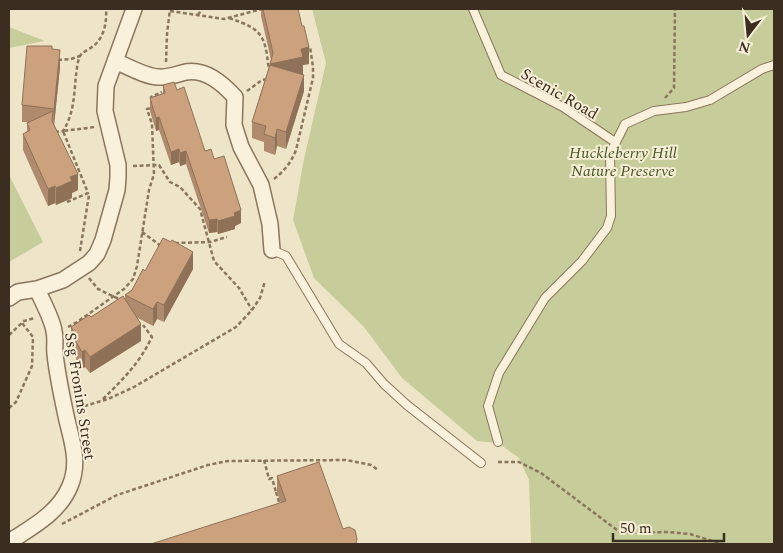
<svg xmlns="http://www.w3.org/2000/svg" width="783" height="553" font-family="Spectral,serif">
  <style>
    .green { fill: #c6cd9b }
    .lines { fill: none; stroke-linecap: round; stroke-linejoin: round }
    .service-casing { stroke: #8a765d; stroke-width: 10 }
    .minor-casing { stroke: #8a765d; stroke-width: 18 }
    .path { stroke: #8a765d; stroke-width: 2.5; stroke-dasharray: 4 2.5; stroke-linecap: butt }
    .service { stroke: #f9f1db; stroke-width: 8 }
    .minor { stroke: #f9f1db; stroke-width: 15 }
    .wall { fill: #af8a6c }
    .shaded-wall { fill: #8f7158 }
    .building { fill: #cca17e; stroke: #8f7158 }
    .labels { text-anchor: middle; stroke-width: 4; stroke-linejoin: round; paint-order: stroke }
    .street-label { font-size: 16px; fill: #3b2e20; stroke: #f6eed7 }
    .park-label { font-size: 16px; font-style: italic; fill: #4a5727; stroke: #f6eed7 }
  </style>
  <rect width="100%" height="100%" fill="#eee4c8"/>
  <path class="green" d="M312,9H774V544H531L529,480L519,458L498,443L477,441L402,378L364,327L314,278L293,220L304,159L326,63Z
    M9,27L45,41L9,48Z
    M9,175L43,242L9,262Z"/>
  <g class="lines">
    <defs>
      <path id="service" d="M473,9L501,75L563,107L615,142
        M272,250L286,256L339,344L366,363L384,384L407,405L481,463
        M498,442L488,406L499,373L545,298L582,261L607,228L611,216L610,154L625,124L654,111L686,107L710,100L762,69L774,65"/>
      <path id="minor" d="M115,61C127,66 146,77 159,77C168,78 177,74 186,72C206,69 222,83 235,97L234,125L241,147L261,185L270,224L272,250
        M9,298L18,292L37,289L63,280L89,263L97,254L103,240L117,190L118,177V165L105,111L106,86L134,9
        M9,542C32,527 59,513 70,486C81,460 70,437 65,411C61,392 57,373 55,354C54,347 56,339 54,331C52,318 42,301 37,289"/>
    </defs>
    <use href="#service" class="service-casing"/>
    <use href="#minor" class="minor-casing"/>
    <path class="path" d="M170,11L224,19L262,9
      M198,15L202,9
      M229,18C248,25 262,28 266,50C268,57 267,64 270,70
      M58,60L71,59L80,56
      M166,62L167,34L170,9
      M247,91L262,80L268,79
      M665,98L674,88L675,9
      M152,99L151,97L162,92
      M55,132L63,131C74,114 74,95 76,75C77,70 77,62 80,56C82,52 88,50 92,47C104,39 107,22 106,9
      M133,166L159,165L170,182L180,187L200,209L214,261L239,288L252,310
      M274,179C284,171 291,163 296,150L313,78V67L310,47L306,48
      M67,202L88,193L63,131L95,127
      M142,232L161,246
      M175,243L210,242L227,237
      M80,251L89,195
      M89,278L98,289L121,300
      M68,327L77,322L124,289L133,279L137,266L149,190L154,174L152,124L147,109L152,108
      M9,335L24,321L35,318
      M103,399C125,377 138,365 152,337L143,325
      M9,408L16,402L32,366L33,337L22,323
      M78,408L108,399L134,387L236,327L252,310L260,298L265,281
      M264,460L269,479L272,478L276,492L279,491
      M498,462H519L541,473L621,533L668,532L690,534L722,544
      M276,492L280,505
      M62,524L117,495L208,465L228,461L346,460L371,465L378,470"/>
    <use href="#service" class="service"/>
    <use href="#minor" class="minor"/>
  </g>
  <path class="wall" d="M261,9H298L309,64L303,65V74H302L304,91L286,149L277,146L275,155L264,151V142L252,138V122L271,60L261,16Z
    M52,49L60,67L54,124L78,190L72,193V198L56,205L55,203L48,206L23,150V134L27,132V123L28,122H22V105Z
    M163,85L177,90L205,151L214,159L241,223L235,226V229L218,234L217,232L209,233L186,164L180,166L179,162L171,165L159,130L156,131L150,111V98L163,94Z
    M193,269L164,322L157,319L153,326L136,317L141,341L90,373L85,367L82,369L76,359V355L73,352V348L71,344V327L125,299V295L132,290L145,271Z
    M277,476L343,529L357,544L281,503L277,493Z"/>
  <path class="shaded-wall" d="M309,47V64L303,65V74L270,81V64L301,49Z
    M60,50V67L54,126V109Z
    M304,75V91L286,149V132Z
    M159,117V130L156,131V118Z
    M277,129V146L275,155V138Z
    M179,149V162L171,165V152Z
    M186,151V164L180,166V153Z
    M78,174V190L72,193V198L56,205V188L70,177Z
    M55,186V203L48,206V189Z
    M241,210V223L235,226V229L218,234V221L234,213Z
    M217,219V232L209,233V220Z
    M193,252V269L164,322V305Z
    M157,302V319L153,326V309Z
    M141,324V341L90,373V357Z
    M85,350V367L82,369V352Z"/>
  <path class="building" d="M263,9H298L302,26H304L309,47L301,49L303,57L270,64L273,53Z
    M27,46H52V49L60,50L54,109L22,105Z
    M270,65L304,75L286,132L277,129L275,138L264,134L266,126L252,122Z
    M174,82L177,90L184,87L205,151L211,149L214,159L224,156L241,210L234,213L235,216L218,221L217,219L209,220L186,151L180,153L179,149L171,152L159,117L156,118L150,98L165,93L163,85Z
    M53,111L52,121L78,174L70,177L72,181L56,188L55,186L48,189L23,134L30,130L27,123Z
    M163,238L171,242L172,240L193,252L164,305L157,302L153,309L125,295L132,290L143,269L145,271Z
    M123,296L141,324L90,357L85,350L82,352L76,342L77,341L73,335L75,334L71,327L89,315L91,317Z
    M319,462L343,529L349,527L355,530L357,539L356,544H151L286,501L277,476Z"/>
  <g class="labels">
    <g class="street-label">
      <text transform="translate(560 93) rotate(30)" y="6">Scenic Road</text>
      <text transform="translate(81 396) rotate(81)" y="6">Ssg Fronins Street</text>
    </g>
    <g class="park-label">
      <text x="623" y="158">Huckleberry Hill<tspan x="623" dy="18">Nature Preserve</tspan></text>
    </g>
  </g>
  <rect width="783" height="553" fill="none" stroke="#3b2e20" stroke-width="20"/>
  <g transform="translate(748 35) rotate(196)" stroke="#f6eed7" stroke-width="4" paint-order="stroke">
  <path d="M0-4L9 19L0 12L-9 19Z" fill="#3b2e20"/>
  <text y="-8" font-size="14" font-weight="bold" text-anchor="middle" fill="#3b2e20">N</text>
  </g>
  <path d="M613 533v8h111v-8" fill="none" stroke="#3b2e20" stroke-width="2.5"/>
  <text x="620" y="533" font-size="15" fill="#3b2e20" stroke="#f6eed7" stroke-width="4" paint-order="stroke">50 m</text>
</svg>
